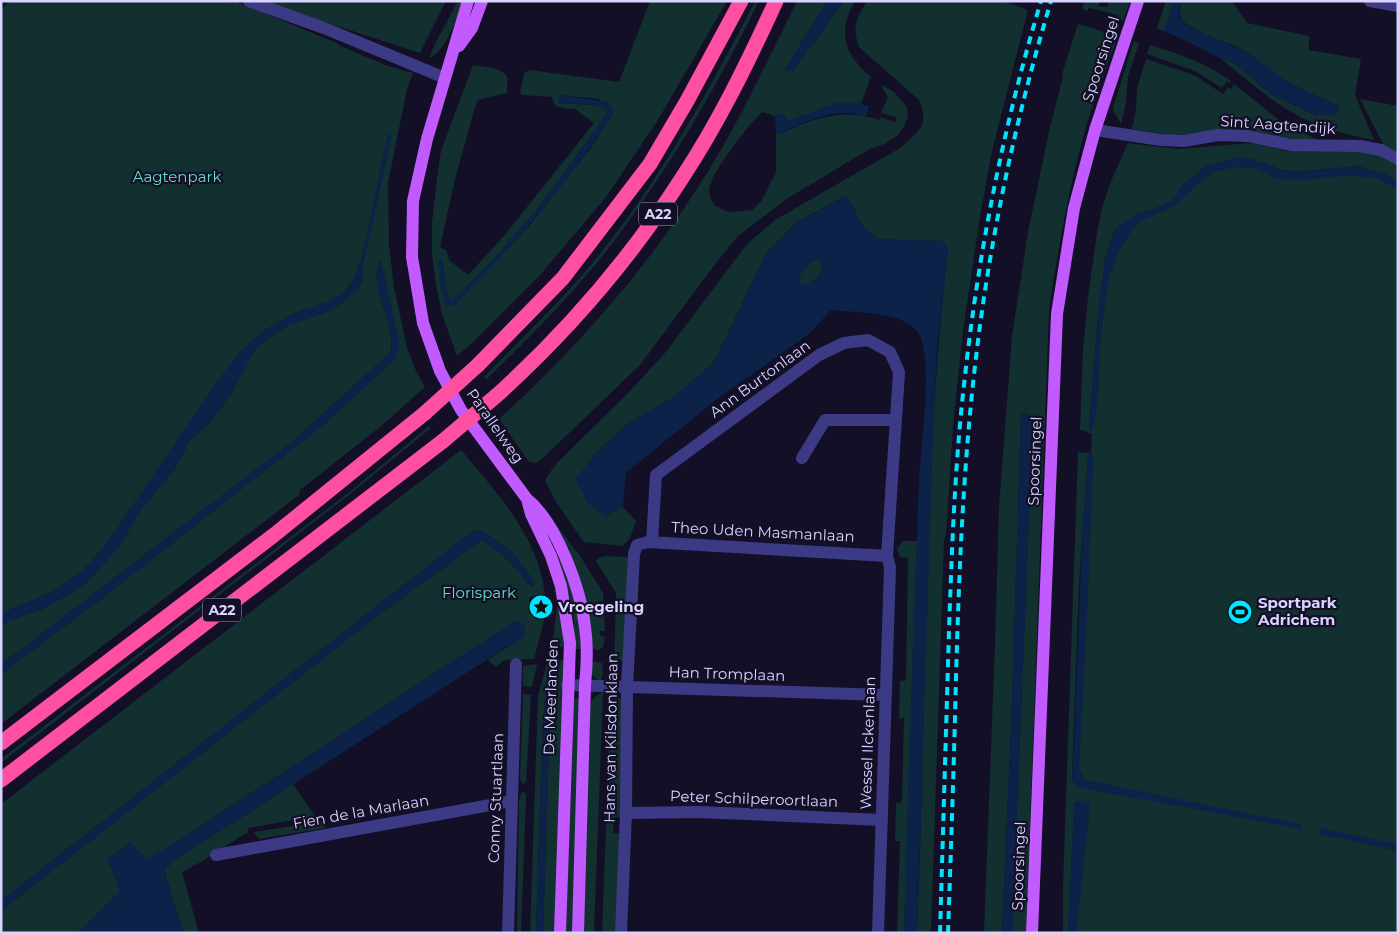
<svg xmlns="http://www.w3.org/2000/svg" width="1399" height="934" font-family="Montserrat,sans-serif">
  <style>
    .green { fill: #12302f; fill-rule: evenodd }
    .water { fill: #0c2248; fill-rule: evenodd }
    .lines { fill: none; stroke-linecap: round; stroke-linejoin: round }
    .minor { stroke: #3d3a85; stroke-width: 12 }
    .major { stroke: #c25bff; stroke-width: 12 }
    .highway { stroke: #ff4fa3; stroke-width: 15 }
    .rail { stroke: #00e5ff; stroke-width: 4; stroke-dasharray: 8 6; stroke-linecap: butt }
    .highway-bridge { stroke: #ff4fa3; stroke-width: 15 }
    .labels { text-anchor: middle; stroke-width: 4.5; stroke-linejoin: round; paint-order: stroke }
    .shield { fill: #130f26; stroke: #9e99be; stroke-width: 1 }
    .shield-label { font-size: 14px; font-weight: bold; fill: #d9d4ff }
    .street-label { font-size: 15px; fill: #d9d4ff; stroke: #130f26 }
    .park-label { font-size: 15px; fill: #5fe0c0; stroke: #130f26 }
    .poi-label { font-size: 15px; font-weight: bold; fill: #d9d4ff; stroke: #130f26; text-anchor: start }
  </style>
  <rect width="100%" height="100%" fill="#130f26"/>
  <path class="green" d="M9,1H228L233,4L235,1L339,44L340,46L388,66L413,73L407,89L388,183L389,245L394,287L407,348L416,371L425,387L380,427L300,490L299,495L1,724V674L110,592L323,425L395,359L384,273L380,261C379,265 377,269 377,272C374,299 397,326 390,353L293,441L1,665V624L45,608L82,586L118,547L144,505L174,470L190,440L211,422L256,348L275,333L289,325L326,312L354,293L363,281L362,271C351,277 351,289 340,296C328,303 315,305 303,310C278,320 258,335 239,353L108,542L82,572L56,590L1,614V10Z
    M260,1H446L420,53Z
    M458,1H463C457,17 446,52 429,58L438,38Z
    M650,1H727L658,120L606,197L540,275L472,343L457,356L442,314L436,285L432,255V223L437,178L441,151L473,65C482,67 503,67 507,77C508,82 507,89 507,93L478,100L476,104L455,179L440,247L446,250L450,261L468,275L503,237L594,123L575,109L563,108L555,106L552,97L522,95L520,92L524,73L529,70L619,82ZM562,95L598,99L611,107L613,114L590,149L529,226L454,306H447L441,280L439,258L442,260L448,296L451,301H453L500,252L540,206L607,114V110L604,108L593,105L560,103Z
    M755,1H759C721,79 677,155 626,225C585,282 536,331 487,379L484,377C515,345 547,315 576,282C650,199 704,100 755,1Z
    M797,1H827L785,70L793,71L844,1H855C837,33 844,54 871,77L861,104L858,103L788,121L781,113L775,116L762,112C749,124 709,175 709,191C709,196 713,202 715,206L729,212L752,210L762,200L776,172V132L779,134C813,119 842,107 879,120L880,117L895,122L897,117L881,113L888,97L882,88V85L894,92L907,107L908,116L904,126L898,135L884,144L868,150L785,200L737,237L716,263L640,365L543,458L536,463L529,462L499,419C579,346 650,265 707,173C741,118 768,59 797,1Z
    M867,1H1002L1028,10L992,151L980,217L963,330L953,427L946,534L944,541L931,933H917C927,705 922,474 948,248L944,242L878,239L865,229L846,196L797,222L766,254L713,364L671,399L627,424L593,456L605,516L623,507L636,521L630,538L623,546L584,542L558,505L545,481L548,475L557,463L628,393L665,353L747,244L775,220L900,148C919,131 930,126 919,100L859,47C852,27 856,18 867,1Z
    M1084,1H1100L1098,6L1107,7L1109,1H1130L1123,21L1118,20V15L1089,8L1087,11L1082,9Z
    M1166,1H1174L1164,31L1157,28Z
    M1182,1H1232L1247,23L1309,36V50L1361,59L1355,95L1374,140C1341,134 1311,125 1283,107C1261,93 1242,75 1221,59L1233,62L1272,95L1316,115L1320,98C1299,89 1281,78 1263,65C1257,60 1251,54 1244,50C1228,42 1198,34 1184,22C1178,16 1179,9 1182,1Z
    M1078,24L1118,36C1107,66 1095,96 1086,127C1069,187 1058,248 1049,311L1026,933H1012L1032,442V418L1021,414L1012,704L1002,933H984L995,644L999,507L1012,336L1028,232L1050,127L1062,81L1063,71Z
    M1134,41L1139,43L1128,76L1126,103L1121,124L1113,110L1114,104Z
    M1150,45C1177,53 1210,65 1231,81L1229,83L1227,81L1222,88L1195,71L1147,54Z
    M1146,59L1194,75L1223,94L1228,87L1231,89L1234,84L1279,120L1319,141L1293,140L1254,131L1237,129H1223L1195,134L1170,135L1132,129L1136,110L1137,88Z
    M1360,99L1398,106V153L1384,146Z
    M1128,143L1178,149L1251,143L1288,151L1349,149L1382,156L1398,163V181L1385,174L1358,166L1297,172L1278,169L1266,163L1250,159L1236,158L1205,167L1186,182L1180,188L1175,198L1167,204L1136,215L1115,229L1105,260L1098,316L1089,429L1092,431L1105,271L1121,233L1145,214L1174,202L1192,181L1212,167L1248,163L1274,172L1319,173L1359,170L1398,185V924L1396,933H1069L1079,801L1074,805V809L1068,933H1063V885L1078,452L1090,453L1088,457L1079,583L1072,779L1076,785L1080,787L1081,783L1076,776L1075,766L1092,434L1086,431L1080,430L1083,349L1088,297L1097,233L1102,208L1111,181Z
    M821,259C827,274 815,282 802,285L799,282C799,270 810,260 821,259Z
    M429,426L431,428L349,495L1,763V759L348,493Z
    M461,450C496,492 540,538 545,596L530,597L529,602L545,605L544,621L534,659L505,660L496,667L488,660L524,636L515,621L167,848L147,859L130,843L107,860L121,891L78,933H1V911L377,616L482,540C503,551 517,569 531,587L535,584C520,559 506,544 480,530L470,533L1,901V804Z
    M552,519L582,559L603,593L605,631H600V636L605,637L603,647L599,650L592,649L576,571L568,547Z
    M903,541H917L904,933H897L900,841H895L896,803L902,802L904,718H899L900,681L906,680L908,558L900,557L897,549Z
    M605,556L628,557L625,661L619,660L618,670H614L616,593L596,561L598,558Z
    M559,560H562C571,588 583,619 580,649H574V620Z
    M555,578L566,647H557L553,641L557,604L553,579Z
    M548,659L566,660L557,933H543L551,680H546L542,745L536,933H530L538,696Z
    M591,661L602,663L603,673L601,681L598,680L592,675Z
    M537,664L532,687L523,686V666Z
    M603,692L594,933H582L590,703L596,696Z
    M611,693L620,698L624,706L621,817H614L613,833L620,834L616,933H602Z
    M523,694L531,695L526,783L522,784L520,778Z
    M577,698L580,701L574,933H566L572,703L574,699Z
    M293,784L315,816L248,828V832L199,863L182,872L199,933H183L164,870L175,860Z
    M522,792L526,793V797L521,933H517L519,800Z
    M324,821L325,828L259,839L254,832Z"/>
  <path class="water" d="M827,1H844L793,71H786L785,70Z
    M1174,1H1182L1179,7V16L1183,22L1192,28L1245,51L1295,86L1334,103L1339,106L1338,111L1333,116L1316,115L1272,95L1233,62L1221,59L1189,42L1164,31Z
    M562,95L607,102L613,110V114C567,184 513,246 454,306H447C440,294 438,272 439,258L441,257L442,260L448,296L451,301H453L500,252L540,206L607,114V110L604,108L593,105L560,103L558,101L559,97Z
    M838,102L858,103L869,106L866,117C861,116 855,113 850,113C827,111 800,125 778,134L776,132L775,116L780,113L785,115L788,121Z
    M388,133L392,135L362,270L363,281L354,293L341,304L326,312L289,325L275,333L256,348L232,393L211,422L190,440L174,470L145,505L118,547L106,562L96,573L82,586L45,608L1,624V614L56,590L82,571L108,542L211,389L239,353L256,337L275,323L303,310L329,301L348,289L356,274L363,252Z
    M1236,158L1250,159L1266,163L1278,169L1297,172L1358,166L1385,174L1398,181V188L1375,178L1349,175L1296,181L1274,178L1256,168L1235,167L1215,172L1201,180L1175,206L1143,220L1131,231L1119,252L1109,276L1101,335L1097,408L1092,431L1089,429L1098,316L1105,260L1115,229L1136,215L1167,204L1175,198L1180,188L1186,182L1205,167Z
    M846,196L865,229L878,239L944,241L948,248L937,350L933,434L917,933H904C908,783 913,633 919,484C920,450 934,361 919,334C906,311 855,313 831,310L809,334L717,399L626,473L623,507L605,516L587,502L576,479L593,456L627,424L671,399L713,364L766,254L798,222ZM815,260H821C827,274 815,283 802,284L800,282C798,271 807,266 815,260Z
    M381,260L400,346L395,359L323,425L110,592L1,674V665L293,441L390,353C398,326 373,299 377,272C377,268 379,264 381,260Z
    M1025,412L1032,418V442L1012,933H1002L1012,704L1021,414Z
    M1090,453L1093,455V465L1087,618L1079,768L1085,780L1300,824L1303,827L1301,829L1081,788L1076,785L1072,779C1078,672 1079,565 1088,457Z
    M480,530C506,544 520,559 535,584L531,587C517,569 503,550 482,540L377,616L1,911V901L470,533Z
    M515,621L521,622L525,626L524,636L175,860L164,871L183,933H78L120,891L107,860L130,842L147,859L167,848Z
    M551,679L543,933H536L542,745L546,680Z
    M1082,800L1088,803L1090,808L1076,933H1068L1074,809V805Z
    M1322,828L1398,844V851L1318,834Z"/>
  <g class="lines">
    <path class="minor" d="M249,1L324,28L445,78
      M1370,1L1398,6
      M1095,130L1161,140L1184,141L1218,135L1248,136L1291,145L1360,146L1381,150L1398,159
      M802,458L825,420H896
      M652,542L656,475L819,355L844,343L868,340L890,352L899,372L887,556L890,567L878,933
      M567,685L886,695
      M626,813L699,812L882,820
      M216,855L512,801
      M508,933L516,664
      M621,933L626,813L627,687L634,554L637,545L648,542L887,556"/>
    <path class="major" d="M468,1L427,139L413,201L412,257L423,323L440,371L461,410L527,499C557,523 581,590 585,627C588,647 587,666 585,685L578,933
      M459,46L472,28L482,1
      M527,499L531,514L551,556L561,586L570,643L560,933
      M1032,933L1057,314L1074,208L1095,130L1138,1"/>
    <path class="highway" d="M478,365L563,278L650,164L687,101L741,1
      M496,396C567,332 630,259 682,178C719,122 748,62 776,1
      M1,743L274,535L425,413
      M1,780L443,441"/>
    <path class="rail" d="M940,933C943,832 946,731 949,630C952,546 955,460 965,376C979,249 1004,124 1041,1
      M948,933C951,848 954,763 956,678C959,574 963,470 975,366C989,242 1015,121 1051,1"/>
    <path class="highway-bridge" d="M425,413L478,365
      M443,441L496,396"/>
  </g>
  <defs>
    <symbol id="sight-disc" viewBox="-11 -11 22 22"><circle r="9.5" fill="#00e5ff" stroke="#130f26"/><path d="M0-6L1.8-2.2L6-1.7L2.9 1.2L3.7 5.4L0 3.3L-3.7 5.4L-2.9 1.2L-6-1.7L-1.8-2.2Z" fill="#111"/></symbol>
    <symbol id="stadium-disc" viewBox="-11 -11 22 22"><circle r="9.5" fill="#00e5ff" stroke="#130f26"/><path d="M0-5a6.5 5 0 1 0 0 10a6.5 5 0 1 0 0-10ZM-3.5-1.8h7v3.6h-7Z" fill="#111"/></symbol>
  </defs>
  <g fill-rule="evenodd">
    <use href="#sight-disc" x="527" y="593" width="28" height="28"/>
    <use href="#stadium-disc" x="1226" y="598" width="28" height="28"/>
  </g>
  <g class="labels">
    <g class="shield">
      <rect x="639" y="202.5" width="38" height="23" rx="4"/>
      <rect x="203" y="598.5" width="38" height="23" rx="4"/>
    </g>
    <g class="shield-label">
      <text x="658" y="219">A22</text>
      <text x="222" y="615">A22</text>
    </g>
    <g class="street-label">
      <text transform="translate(1101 59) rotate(-72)" y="5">Spoorsingel</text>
      <text transform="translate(1278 125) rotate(4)" y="5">Sint Aagtendijk</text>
      <text transform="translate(760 379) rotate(-36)" y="5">Ann Burtonlaan</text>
      <text transform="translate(495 426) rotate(55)" y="5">Parallelweg</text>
      <text transform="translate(1035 461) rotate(-88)" y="5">Spoorsingel</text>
      <text transform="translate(763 532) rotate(3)" y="5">Theo Uden Masmanlaan</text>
      <text transform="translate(727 674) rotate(2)" y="5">Han Tromplaan</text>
      <text transform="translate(551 697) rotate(-88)" y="5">De Meerlanden</text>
      <text transform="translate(611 738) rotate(-89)" y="5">Hans van Kilsdonklaan</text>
      <text transform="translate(868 743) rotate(-88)" y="5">Wessel Ilckenlaan</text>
      <text transform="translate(496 798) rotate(-88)" y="5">Conny Stuartlaan</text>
      <text transform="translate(754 799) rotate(2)" y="5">Peter Schilperoortlaan</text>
      <text transform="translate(361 812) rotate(-10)" y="5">Fien de la Marlaan</text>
      <text transform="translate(1019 866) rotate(-88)" y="5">Spoorsingel</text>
    </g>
    <g class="park-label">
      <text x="177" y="182">Aagtenpark</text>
      <text x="479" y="598">Florispark</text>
    </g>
    <g class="poi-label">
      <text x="1258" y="608">Sportpark<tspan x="1258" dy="17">Adrichem</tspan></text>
      <text x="558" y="612">Vroegeling</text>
    </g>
  </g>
  <rect width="1399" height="934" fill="none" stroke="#d9d4ff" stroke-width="5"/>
</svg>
